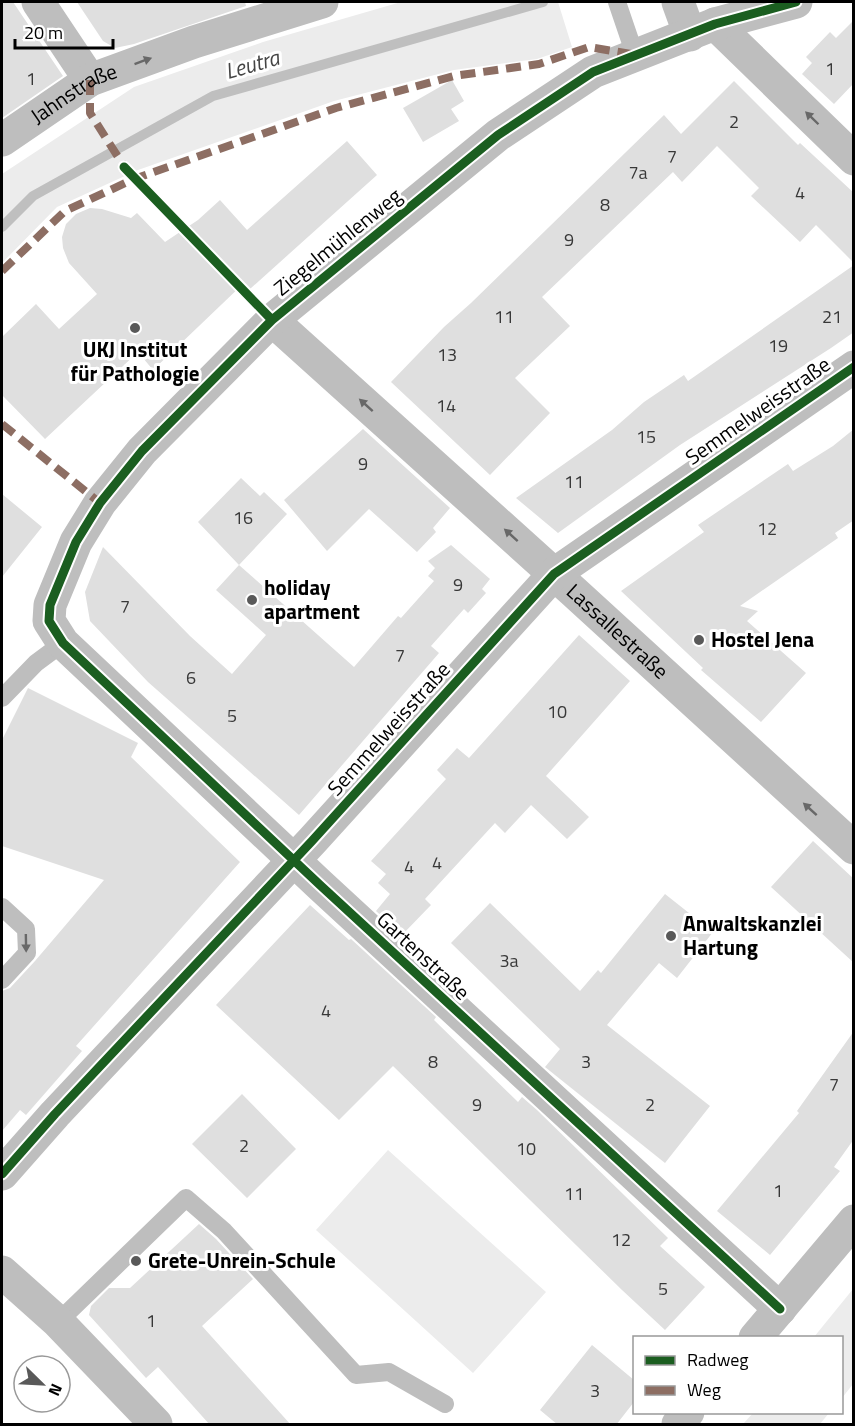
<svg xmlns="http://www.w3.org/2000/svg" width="855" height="1426" font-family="'Titillium Web',sans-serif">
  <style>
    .green { fill: #ececec }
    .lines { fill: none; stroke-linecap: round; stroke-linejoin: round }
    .stream { stroke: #bfbfbf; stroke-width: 10 }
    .building { fill: #dfdfdf }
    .service { stroke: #bebebe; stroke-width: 18 }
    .minor { stroke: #bebebe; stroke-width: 33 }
    .quiet { stroke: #8d6e63; stroke-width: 8; stroke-dasharray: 15 8; stroke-linecap: butt }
    .cycleway-casing { stroke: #fff; stroke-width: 13 }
    .cycleway { stroke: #1b5e20; stroke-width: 9 }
    .oneway { fill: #686868 }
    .poi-dot { fill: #595959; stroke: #fff; stroke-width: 2 }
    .labels { text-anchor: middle; stroke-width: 6; stroke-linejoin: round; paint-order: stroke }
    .number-label { font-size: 18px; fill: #383838 }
    .street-label { font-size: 21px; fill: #000; stroke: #fff }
    .poi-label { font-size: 21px; font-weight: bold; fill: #000; stroke: #fff; text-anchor: start }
    .water-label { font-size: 22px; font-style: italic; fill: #444; stroke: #fff }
  </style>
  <rect width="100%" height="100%" fill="#fff"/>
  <path class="green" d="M401,2H558L572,47L537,59L454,70L334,101L138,170L57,207L2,263V174L134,87L263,42Z
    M388,1150L546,1292L473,1373L316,1230Z
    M853,1289V1384L842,1398V1338L814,1337Z
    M753,1413V1412L829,1413L820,1424H743Z"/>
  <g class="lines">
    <path class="stream" d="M2,227L33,196L213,96L543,2"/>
  </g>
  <path class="building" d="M2,2H13L63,76L2,118Z
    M77,2H245L246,6L134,44L115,48L103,41Z
    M854,20V83L834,104L802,74L812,63L806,57L830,32L836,38Z
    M452,80L464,101L451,109L459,121L423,142L403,108Z
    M734,81L798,145L800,143L854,193V263L816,225L800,242L751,196L759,188L717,146L682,182L673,172L542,297L570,326L515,378L550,413L490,475L391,382L444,327L471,303L664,115L681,134Z
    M347,141L377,175L250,289L244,283L153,370L138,352L45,439L2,395V337L36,304L59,329L97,294L69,263L63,248L62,237L66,224L76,214L90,208L102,209L131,218L137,213L165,242L198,220L220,200L247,230Z
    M854,265V332L831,348L680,445L558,533L516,498L612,430L644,402L684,375L688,381Z
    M363,429L450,508L433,528L436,532L417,552L369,509L327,551L284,500Z
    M854,429V520L835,533L838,538L740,606L758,611L747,621L806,673L761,722L701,670L703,668L621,591L704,532L698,525L788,464L793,471L833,446Z
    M241,478L260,496L264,492L287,514L239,565L198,522Z
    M2,494L42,527L2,577Z
    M451,545L490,579L482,589L486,593L468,613L464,609L431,646L439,653L299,815L148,682L90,621L85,592L103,547L190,636L232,674L266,635L216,590L239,565L354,667L398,616L401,618L434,581L428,576L435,568L428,561Z
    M579,635L630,681L546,776L589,817L567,839L531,805L505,833L495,823L425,899L431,905L402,935L376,911L390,894L378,883L386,874L371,861L446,779L437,770L457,748L469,758Z
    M28,688L138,743L131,757L240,862L76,1046L82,1051L26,1115L20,1110L2,1131V991L10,988L35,961L104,880L2,846L3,738Z
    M813,841L854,879V963L771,887Z
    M665,894L713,932L677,978L659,963L607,1025L710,1106L665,1163L545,1067L560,1049L451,943L490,903L580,991L598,970L601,973Z
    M310,905L349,940L351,939L436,1017L434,1020L518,1102L522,1097L537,1110L668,1238L660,1246L705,1287L665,1330L622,1290L393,1066L339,1120L216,1005Z
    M854,1031V1139L834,1167L840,1171L770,1255L717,1211L799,1113L797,1111Z
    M242,1094L296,1149L247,1198L192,1144Z
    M199,1224L216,1239L253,1279L202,1326L291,1425H210L158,1367L146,1378L89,1315L91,1306L109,1288H130Z
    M592,1345L634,1380V1402L616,1425H558L540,1410Z"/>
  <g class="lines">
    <path class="service" d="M617,2L635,55
      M2,698L36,663L63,643
      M2,907L26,929L27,953L2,980
      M58,1322L186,1198L224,1231L356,1375L389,1372L445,1404"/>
    <g class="minor">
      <path d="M38,2L90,80"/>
      <path d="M678,2L690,35"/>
      <path d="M715,24L854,159"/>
      <path id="s1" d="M2,140L90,80L194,42L322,2"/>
      <path id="s2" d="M272,320L574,592L854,848"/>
      <path d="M2,1174L55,1114L312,841L554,574L854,367"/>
      <path d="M2,1272L58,1322L156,1424"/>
      <path d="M780,1309L320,885L63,643L49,621L50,605L76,542L100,503L142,451L272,320L498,135L593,72L715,24L796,2"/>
      <path d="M755,1338L854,1221"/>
      <path d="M678,1424L688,1412"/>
    </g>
    <path class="quiet" d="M90,80V113L127,171
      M2,271L65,211L134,179L336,108L454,76L539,64L589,47L631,54
      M2,424L100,503"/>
    <defs>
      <path id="cycleway" d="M124,167L272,320
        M2,1174L55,1114L312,841L554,574L854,367
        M780,1309L320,885L63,643L49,621L50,605L76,542L100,503L142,451L272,320L498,135L593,72L715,24L796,2"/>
    </defs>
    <use href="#cycleway" class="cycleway-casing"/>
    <use href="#cycleway" class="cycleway"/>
  </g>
  <defs><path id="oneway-solid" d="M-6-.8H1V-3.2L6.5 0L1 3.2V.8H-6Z" transform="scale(1.5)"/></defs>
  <g class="oneway">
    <use href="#oneway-solid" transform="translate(143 61) rotate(-20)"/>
    <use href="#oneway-solid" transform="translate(812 118) rotate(-136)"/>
    <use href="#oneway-solid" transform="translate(366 405) rotate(-138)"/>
    <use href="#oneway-solid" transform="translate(511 535) rotate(-138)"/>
    <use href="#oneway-solid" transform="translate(810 809) rotate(-138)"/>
    <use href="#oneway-solid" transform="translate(26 943) rotate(89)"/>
  </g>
  <g class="poi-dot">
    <circle cx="135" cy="328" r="6"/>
    <circle cx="252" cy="600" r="6"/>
    <circle cx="699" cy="640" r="6"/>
    <circle cx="671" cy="936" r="6"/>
    <circle cx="136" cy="1261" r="6"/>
  </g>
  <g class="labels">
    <g class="number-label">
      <text x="830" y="75">1</text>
      <text x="31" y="85">1</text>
      <text x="734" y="128">2</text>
      <text x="672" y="163">7</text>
      <text x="638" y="179">7a</text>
      <text x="800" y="199">4</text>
      <text x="605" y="211">8</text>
      <text x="569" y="246">9</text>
      <text x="504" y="323">11</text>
      <text x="832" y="323">21</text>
      <text x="778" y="352">19</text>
      <text x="447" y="361">13</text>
      <text x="446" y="412">14</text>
      <text x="646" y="443">15</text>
      <text x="363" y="470">9</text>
      <text x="574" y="488">11</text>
      <text x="243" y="524">16</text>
      <text x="767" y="535">12</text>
      <text x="458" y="591">9</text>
      <text x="125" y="613">7</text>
      <text x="400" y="662">7</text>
      <text x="191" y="684">6</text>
      <text x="557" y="718">10</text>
      <text x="232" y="722">5</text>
      <text x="437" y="869">4</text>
      <text x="409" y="873">4</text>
      <text x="509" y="967">3a</text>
      <text x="326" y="1017">4</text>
      <text x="433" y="1068">8</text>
      <text x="586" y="1068">3</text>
      <text x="834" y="1091">7</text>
      <text x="477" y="1111">9</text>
      <text x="650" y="1111">2</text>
      <text x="244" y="1152">2</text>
      <text x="526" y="1155">10</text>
      <text x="778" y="1197">1</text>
      <text x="574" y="1200">11</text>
      <text x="621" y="1246">12</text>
      <text x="663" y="1295">5</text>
      <text x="151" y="1327">1</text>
      <text x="595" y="1397">3</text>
    </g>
    <g class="street-label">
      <text dy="7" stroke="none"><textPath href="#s1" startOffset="86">Jahnstraße</textPath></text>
      <text transform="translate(338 242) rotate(-39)" y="7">Ziegelmühlenweg</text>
      <text transform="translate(758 411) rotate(-35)" y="7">Semmelweisstraße</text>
      <text dy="7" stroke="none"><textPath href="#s2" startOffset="465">Lassallestraße</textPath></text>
      <text transform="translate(389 729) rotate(-48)" y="7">Semmelweisstraße</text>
      <text transform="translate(423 956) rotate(43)" y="7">Gartenstraße</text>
    </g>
    <g class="poi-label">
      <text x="135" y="357" text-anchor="middle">UKJ Institut<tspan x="135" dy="24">für Pathologie</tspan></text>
      <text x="264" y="595">holiday<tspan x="264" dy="24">apartment</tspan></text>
      <text x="711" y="647">Hostel Jena</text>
      <text x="683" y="931">Anwaltskanzlei<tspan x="683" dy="24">Hartung</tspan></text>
      <text x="148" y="1268">Grete-Unrein-Schule</text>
    </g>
    <g class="water-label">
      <text transform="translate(252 64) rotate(-16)" y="8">Leutra</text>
    </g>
  </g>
  <rect width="855" height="1426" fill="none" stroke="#000000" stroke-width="6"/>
  <rect x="633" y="1336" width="210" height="78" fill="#ffffff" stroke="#999999" stroke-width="1.5"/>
  <rect x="645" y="1356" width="30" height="9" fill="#1b5e20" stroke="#999999" stroke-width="1.5"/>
  <text x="687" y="1366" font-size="18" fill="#000000">Radweg</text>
  <rect x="645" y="1386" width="30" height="9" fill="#8d6e63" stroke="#999999" stroke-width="1.5"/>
  <text x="687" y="1396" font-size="18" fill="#000000">Weg</text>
  <g transform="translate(42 1384) rotate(114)"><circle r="28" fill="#ffffff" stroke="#999999" stroke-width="1.5"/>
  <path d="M0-4.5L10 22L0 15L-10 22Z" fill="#595959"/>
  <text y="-9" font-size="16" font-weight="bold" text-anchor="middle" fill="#000000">N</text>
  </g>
  <path d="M15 39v9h98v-9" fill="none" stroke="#000000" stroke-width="3"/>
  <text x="24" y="39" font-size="18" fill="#000000" stroke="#ffffff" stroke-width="4.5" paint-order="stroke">20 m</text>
</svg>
